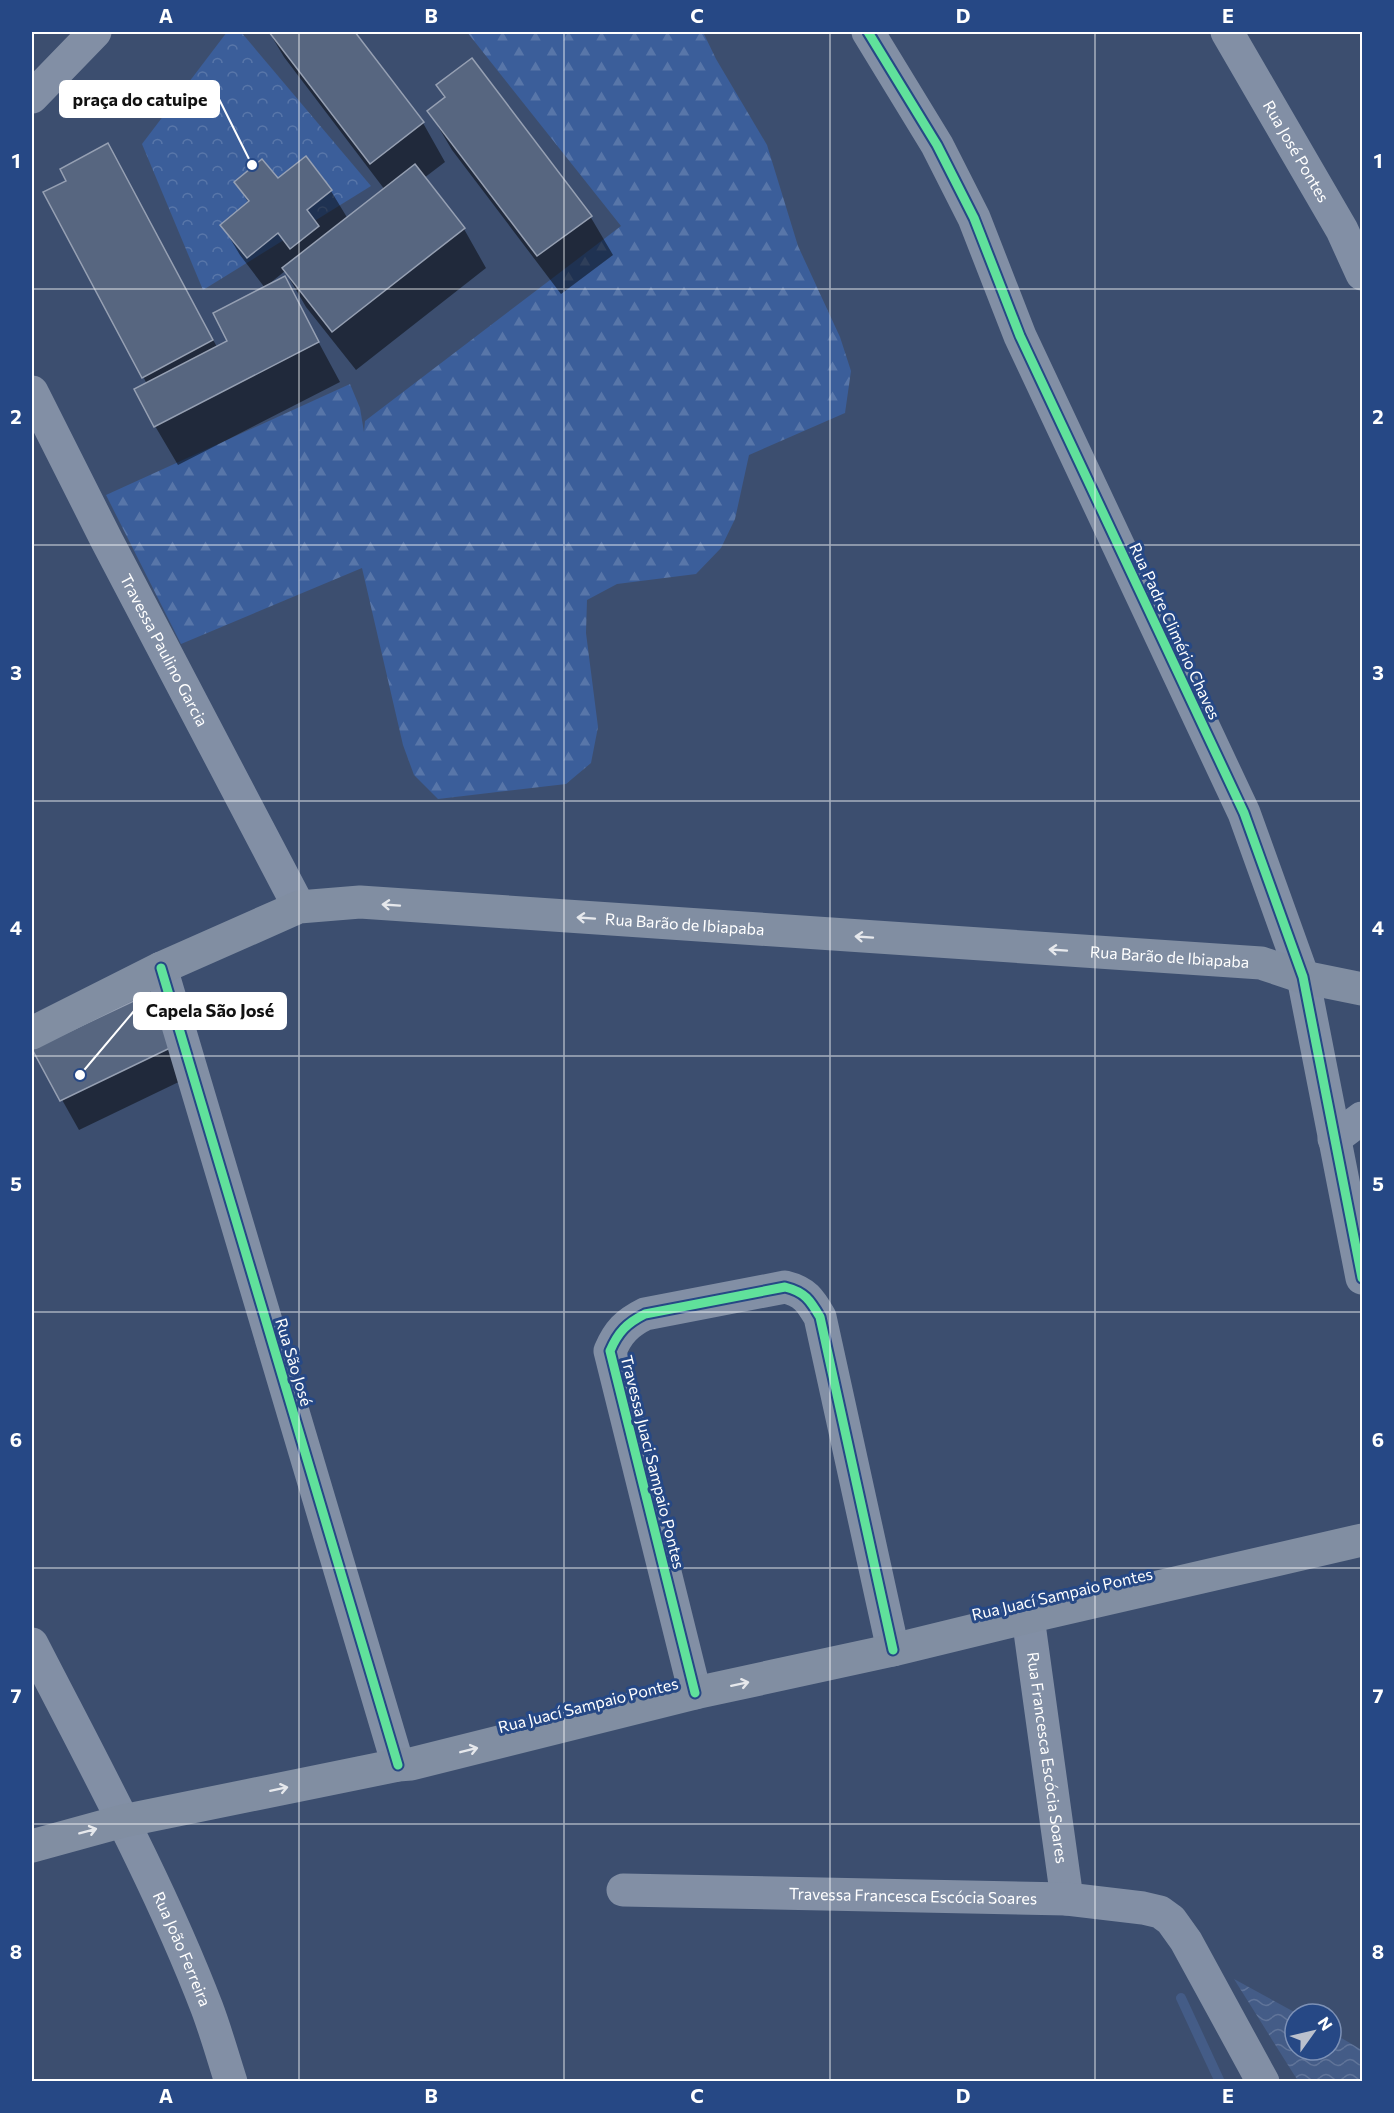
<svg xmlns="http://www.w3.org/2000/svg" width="1394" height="2113" font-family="Commissioner,sans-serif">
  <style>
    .forest { fill: url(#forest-firs) }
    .park { fill: url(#park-crowns) }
    .water { fill: url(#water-waves) }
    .shadow { fill: #0007 }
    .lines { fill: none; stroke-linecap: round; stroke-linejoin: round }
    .stream { stroke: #445c87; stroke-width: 10 }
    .building { fill: #576680; stroke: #96a0b3; stroke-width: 1.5 }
    .minor { stroke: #828fa5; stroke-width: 33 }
    .primary { stroke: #818ea2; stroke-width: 33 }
    .cycleway-casing { stroke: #264885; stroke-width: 13 }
    .cycleway { stroke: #60e19b; stroke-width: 9 }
    .oneway { stroke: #e6e8ec }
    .grid { fill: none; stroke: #fff; stroke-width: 1.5; stroke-opacity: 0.55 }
    .labels { text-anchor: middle; stroke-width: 6; stroke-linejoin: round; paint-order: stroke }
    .street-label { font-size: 16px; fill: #fff; stroke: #264885 }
    .leader { fill: none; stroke: #fff; stroke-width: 2 }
    .callout-dot { fill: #fff; stroke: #264885; stroke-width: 2 }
    .callout { fill: #fff; stroke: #fff; stroke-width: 2 }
    .callout-label { font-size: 18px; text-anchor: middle; font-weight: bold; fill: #111 }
    .neatline { fill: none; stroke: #fff; stroke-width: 2 }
    .grid-label { font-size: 20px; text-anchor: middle; font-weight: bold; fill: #fff }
  </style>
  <defs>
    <pattern id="forest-firs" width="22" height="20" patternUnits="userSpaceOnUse" patternTransform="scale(1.5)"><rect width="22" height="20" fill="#3b5e9a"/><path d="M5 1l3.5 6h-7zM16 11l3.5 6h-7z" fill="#5876a9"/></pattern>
    <pattern id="park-crowns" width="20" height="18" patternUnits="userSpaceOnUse" patternTransform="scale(1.5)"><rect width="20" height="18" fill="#3b5e9a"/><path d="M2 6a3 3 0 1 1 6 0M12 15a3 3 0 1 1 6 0" fill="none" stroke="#5876a9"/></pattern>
    <pattern id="water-waves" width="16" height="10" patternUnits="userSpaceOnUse" patternTransform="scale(1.5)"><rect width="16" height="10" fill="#445c87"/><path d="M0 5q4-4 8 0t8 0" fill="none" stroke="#607499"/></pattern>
  </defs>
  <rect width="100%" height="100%" fill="#3c4e6f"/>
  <path class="forest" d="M467,32H703L716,59L767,145L798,246L840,337L851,371L845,413L749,455L735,519L721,548L696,574L617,584L587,600L586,633L598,727L591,763L566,784L438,799L414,775L403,745L362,568L181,644L106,495L350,384L360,408L364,432L365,421L621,226Z"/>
  <path class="park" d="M227,32H241L371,186L203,290L142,144Z"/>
  <path class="water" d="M1234,1979L1298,2014H1295V2050H1331V2032L1362,2050V2081H1298Z"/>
  <path class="shadow" d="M269,32H353L423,123L445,162L424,178L464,229L486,268L356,370L306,307L285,271L269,284L284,278L340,382L178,465L155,426L147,384L45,193L68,181L108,145L217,347L229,341L265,288L240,255L222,225L249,204L236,182L278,180L331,191L348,219L385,190L284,57Z
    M438,86L590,216L613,255L561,294L452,150L429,111L445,99Z
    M140,1000L187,1078L79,1130L34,1050Z"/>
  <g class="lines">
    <path class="stream" d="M1181,1998L1220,2082"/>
  </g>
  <path class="building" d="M269,32H355L424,122L370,164Z
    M472,58L592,216L537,256L427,111L445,97L436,85Z
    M108,143L213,340L142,378L43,192L66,181L60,169Z
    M306,156L332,190L307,210L319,226L290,249L278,233L247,258L220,225L249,201L234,182L262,159L278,178Z
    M415,164L465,228L332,332L282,268Z
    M285,276L319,342L154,427L134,389L227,341L213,313Z
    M140,998L162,1003L170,1048L60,1101L32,1049Z"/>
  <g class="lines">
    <g class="minor">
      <path d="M868,32L937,145L974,218L1020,336L1244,813L1303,977L1362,1278"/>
      <path id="s1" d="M1227,32L1342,230L1362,274"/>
      <path d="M32,97L95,32"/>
      <path id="s2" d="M32,392L107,541L299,907"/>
      <path d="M161,968L398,1765"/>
      <path d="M1334,1139L1362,1118"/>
      <path id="s3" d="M1028,1617L1067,1899"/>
      <path id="s4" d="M32,1644C93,1763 159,1883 207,2008C216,2032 223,2057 231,2082"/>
      <path d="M695,1693L610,1351C618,1332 627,1323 645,1314L785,1287C805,1292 810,1300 820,1317L893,1650"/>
      <path id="s5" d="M623,1890L1067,1899L1143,1908L1160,1912L1171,1920L1186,1941L1263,2082"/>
    </g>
    <g class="primary">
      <path id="s6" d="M32,1033L161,968L299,907L360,902L1261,963L1303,977L1362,989"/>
      <path d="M32,1846L123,1821L398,1765L411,1764L695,1693L893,1650L1028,1617L1362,1540"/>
    </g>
    <defs>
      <path id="cycleway" d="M868,32L937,145L974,218L1020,336L1244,813L1303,977L1362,1278
        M161,968L398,1765
        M695,1693L610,1351C618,1332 627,1323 645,1314L785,1287C805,1292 810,1300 820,1317L893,1650"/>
    </defs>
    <use href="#cycleway" class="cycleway-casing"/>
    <use href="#cycleway" class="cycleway"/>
  </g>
  <defs><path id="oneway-shaft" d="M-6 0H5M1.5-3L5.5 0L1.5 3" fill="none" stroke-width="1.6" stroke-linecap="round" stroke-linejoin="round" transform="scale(1.5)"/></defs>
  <g class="oneway">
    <use href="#oneway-shaft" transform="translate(391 905) rotate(-176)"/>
    <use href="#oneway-shaft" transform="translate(586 918) rotate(-176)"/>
    <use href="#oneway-shaft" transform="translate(864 937) rotate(-176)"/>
    <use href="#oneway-shaft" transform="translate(1058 950) rotate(-176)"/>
    <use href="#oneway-shaft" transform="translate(740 1684) rotate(-12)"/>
    <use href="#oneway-shaft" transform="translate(469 1750) rotate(-14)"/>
    <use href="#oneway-shaft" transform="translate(279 1789) rotate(-12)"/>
    <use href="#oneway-shaft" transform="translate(88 1831) rotate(-15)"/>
  </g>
  <path class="grid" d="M299,32V2082M564,32V2082M830,32V2082M1095,32V2082M32,289H1362M32,545H1362M32,801H1362M32,1056H1362M32,1312H1362M32,1568H1362M32,1824H1362"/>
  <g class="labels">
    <g class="street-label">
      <text dy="6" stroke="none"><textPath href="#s1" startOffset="138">Rua José Pontes</textPath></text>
      <text transform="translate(1175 631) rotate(65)" y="6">Rua Padre Climério Chaves</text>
      <text dy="6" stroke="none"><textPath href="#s2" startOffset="290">Travessa Paulino Garcia</textPath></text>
      <text dy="6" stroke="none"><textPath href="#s6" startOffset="682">Rua Barão de Ibiapaba</textPath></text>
      <text dy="6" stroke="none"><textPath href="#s6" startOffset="1168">Rua Barão de Ibiapaba</textPath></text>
      <text transform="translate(294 1362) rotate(73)" y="6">Rua São José</text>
      <text transform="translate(653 1462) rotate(76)" y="6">Travessa Juaci Sampaio Pontes</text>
      <text transform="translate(1062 1594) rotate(-13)" y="6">Rua Juací Sampaio Pontes</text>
      <text transform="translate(588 1705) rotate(-14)" y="6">Rua Juací Sampaio Pontes</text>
      <text dy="6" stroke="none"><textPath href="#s3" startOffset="142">Rua Francesca Escócia Soares</textPath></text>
      <text dy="6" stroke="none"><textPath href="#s5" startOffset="290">Travessa Francesca Escócia Soares</textPath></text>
      <text dy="6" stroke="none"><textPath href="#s4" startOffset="340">Rua João Ferreira</textPath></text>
    </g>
  </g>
  <path class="leader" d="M252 165L219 99M80 1075L134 1011"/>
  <g class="callout-dot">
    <circle cx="252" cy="165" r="6"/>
    <circle cx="80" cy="1075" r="6"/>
  </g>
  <g class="callout">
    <rect x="60" y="81" width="159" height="36" rx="6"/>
    <rect x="134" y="993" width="152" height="36" rx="6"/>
  </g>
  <g class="callout-label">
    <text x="140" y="106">praça do catuipe</text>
    <text x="210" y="1017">Capela São José</text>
  </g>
  <rect width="1394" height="2113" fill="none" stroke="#264885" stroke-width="66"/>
  <g transform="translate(1313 2032) rotate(56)"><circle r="28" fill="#264885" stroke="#7d91b6" stroke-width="1.5"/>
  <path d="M0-4.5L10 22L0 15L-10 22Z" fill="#bbc1cd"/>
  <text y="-9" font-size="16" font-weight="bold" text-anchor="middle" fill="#ffffff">N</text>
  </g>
  <rect x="33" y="33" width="1328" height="2047" class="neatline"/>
  <g class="grid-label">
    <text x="166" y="23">A</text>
    <text x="431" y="23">B</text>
    <text x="697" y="23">C</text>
    <text x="963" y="23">D</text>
    <text x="1228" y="23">E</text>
    <text x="16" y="168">1</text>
    <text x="1378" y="168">1</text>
    <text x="16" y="424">2</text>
    <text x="1378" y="424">2</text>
    <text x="16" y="680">3</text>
    <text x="1378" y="680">3</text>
    <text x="16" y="935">4</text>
    <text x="1378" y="935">4</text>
    <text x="16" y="1191">5</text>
    <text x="1378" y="1191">5</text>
    <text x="16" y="1447">6</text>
    <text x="1378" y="1447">6</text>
    <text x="16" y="1703">7</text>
    <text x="1378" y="1703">7</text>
    <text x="16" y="1959">8</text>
    <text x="1378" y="1959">8</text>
    <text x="166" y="2103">A</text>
    <text x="431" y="2103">B</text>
    <text x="697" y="2103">C</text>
    <text x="963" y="2103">D</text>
    <text x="1228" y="2103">E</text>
  </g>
</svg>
